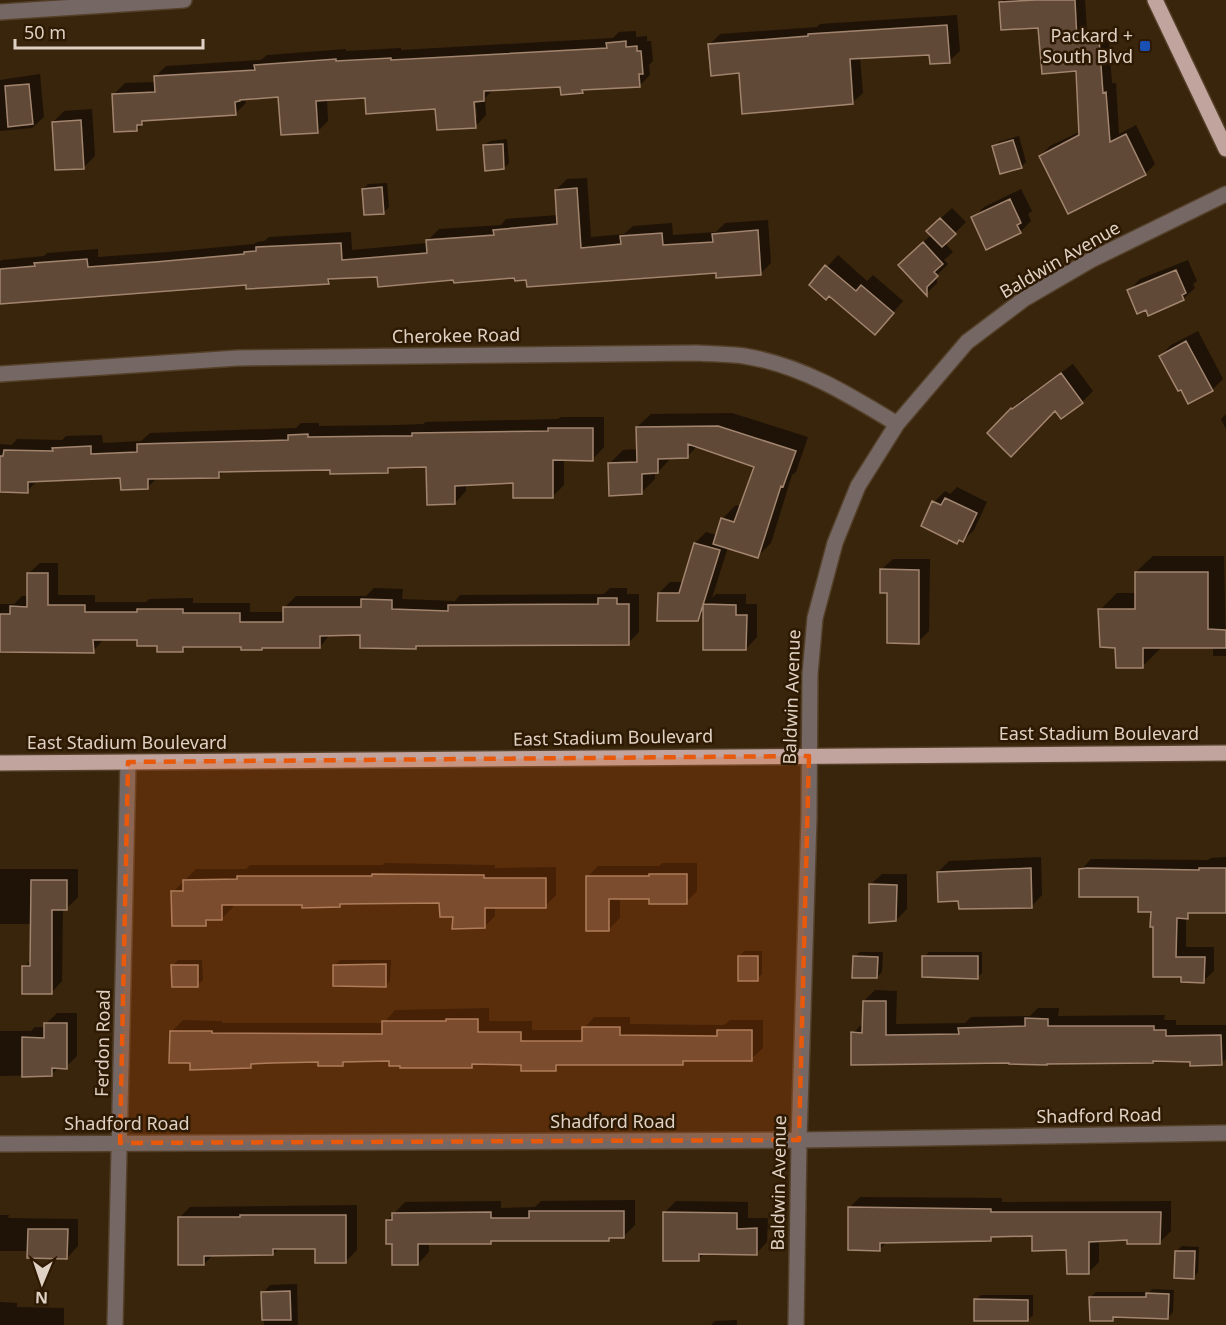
<svg xmlns="http://www.w3.org/2000/svg" width="1226" height="1325" font-family="'Noto Sans',sans-serif">
  <style>
    .shadow { fill: #0007; fill-rule: evenodd }
    .building { fill: #614938; stroke: #a2856f; stroke-width: 1.5 }
    .lines { fill: none; stroke-linecap: round; stroke-linejoin: round }
    .minor-casing { stroke: #544029; stroke-width: 18 }
    .major-casing { stroke: #544029; stroke-width: 18 }
    .minor { stroke: #756764; stroke-width: 15 }
    .major { stroke: #c2a49e; stroke-width: 15 }
    .marked { fill: #e8590c; fill-opacity: 0.2; stroke: #e8590c; stroke-width: 4.5; stroke-dasharray: 12 8; stroke-linejoin: round }
    .transit-dot { fill: #1a4fb4; stroke: #2e1a03; stroke-width: 2 }
    .labels { text-anchor: middle; stroke-width: 5; stroke-linejoin: round; paint-order: stroke }
    .poi-label { font-size: 18px; fill: #dfd1c3; stroke: #2e1a03; text-anchor: end }
    .street-label { font-size: 18px; fill: #dfd1c3; stroke: #2e1a03 }
  </style>
  <rect width="100%" height="100%" fill="#39240c"/>
  <path class="shadow" d="M1003,0H1085L1087,31L1108,29L1112,83H1116L1119,134L1136,125L1155,164L1145,174L1040,156L1050,146L1081,131L1077,70L1039,27L1001,3Z
    M957,15L960,51L949,61L930,53L860,57L863,93L852,103L740,72L710,44L720,34L817,27L820,24Z
    M636,31V37L647,36V41H651L653,61L649,65L650,75L639,86L586,88L582,92L561,86L494,89L485,98L486,115L476,126L437,107L366,96L327,99L328,121L317,132L280,96L245,98L246,103L235,114L147,119L137,130L114,94L125,83L156,82V76L166,66L261,60L267,55L346,49V51L401,48V50L613,38L619,32ZM475,94L477,118H474L472,95Z
    M40,74L44,117L32,128L0,131V80Z
    M92,109L95,156L84,167L53,122L64,111Z
    M1019,136L1026,162L1021,167L994,147L999,142Z
    M507,139L509,163L504,168L484,146L490,141Z
    M587,178L591,237L624,234L633,226L672,223L673,235L716,232L725,223L768,220L771,263L760,274L717,272L528,279L516,276L455,279L378,275L333,278L328,283L247,284L0,303V261L2,260L44,256L47,253L98,249V257L167,252L254,244L257,242L264,241L269,237L351,232L352,250L428,243V240L439,229L501,225L506,219L558,215L556,190L567,179Z
    M387,183L389,207L384,212L363,189L368,184Z
    M1021,189L1032,211L1028,214L1031,221L1020,232L973,218L984,207Z
    M952,208L966,222L945,243L953,252L944,260L948,264L937,275V283L927,293L911,254L932,234L939,220Z
    M838,255L867,281L873,275L903,301L885,322L811,285Z
    M1188,260L1197,281L1193,284L1195,288L1183,299L1147,308L1129,290L1140,279Z
    M1198,331L1223,379L1212,390L1160,356L1171,345Z
    M1073,364L1093,391L1082,402L1056,409L989,433L1023,398L1024,399Z
    M732,413L808,437L796,472L792,475L771,543L758,556L728,547L712,598L716,594H746V604H757V637L746,649L705,612L698,619L659,593L670,582H683L695,543L706,532L717,535L722,519L736,505L741,507L756,466L697,446L687,457L671,458L658,472H655V479L641,493L610,463L623,450L638,449L637,427L651,414Z
    M1226,414V429L1221,419Z
    M561,417H604V447L593,459H564V485L552,497L515,482L466,484V491L455,503L428,466L392,467L388,471L332,469L225,470L218,477H158L148,487L122,477L38,480L27,491L0,486V444L12,445L17,439L62,440L66,436L102,435L103,443L141,441L150,433L296,428L301,423H319V426L397,425L423,424L426,422L558,419Z
    M957,487L987,502L974,530L963,541L934,502L945,491L950,494Z
    M1153,556H1224L1226,656H1213V646L1160,647V649L1143,666L1117,647L1100,610L1117,593H1137L1136,572Z
    M893,559H930L929,631L918,642L881,570Z
    M40,563H58V595H95V602H146L149,599L193,598V603H250V612H285V607L296,596H366L374,588L403,589L402,599L455,601L460,595L604,594L610,588H627V594H639V632L628,643L418,645L415,648L362,634H330L320,647H264L262,649L242,646H187L182,651L138,639H104L93,651H0V604H14L22,596H28L29,573Z
    M1041,857L1042,895L1031,907L960,900L938,872L949,861Z
    M1226,857V911H1193L1186,917V947H1214V971L1203,981L1183,975L1155,926L1152,910L1139,895L1081,870L1091,859L1208,860L1211,858Z
    M384,863L495,865V868L556,867V895L545,906L495,907V916L484,927L454,915L441,902H343L339,906L303,904H233V907L222,918L211,919L205,924L173,892L196,869H246L250,865H383Z
    M662,863H697V891L686,902L651,897H620V918L609,929L587,877L598,866H659Z
    M0,869H78V897L67,908H63L62,981L51,993L24,967L32,959V924H0Z
    M882,874H907V909L896,920L870,885Z
    M744,951H762V974L757,979L739,957Z
    M860,952H883L882,972L877,977L854,957Z
    M929,952H982V973L977,978L924,957Z
    M178,960H202L203,980L197,985L173,965Z
    M340,960H391L390,981L385,986L335,965Z
    M875,990L897,991L896,1024L965,1023L971,1017L1030,1016L1038,1008H1059L1058,1016L1165,1015L1164,1020H1176V1025H1226V1059L1222,1063L853,1033L864,1022V1001Z
    M489,1008V1021H532V1030H583L594,1017H630V1024L724,1025L730,1020H763V1048L751,1059H686L682,1064L561,1063L555,1070L522,1063H475L471,1067L390,1060L346,1061L343,1065L320,1061L254,1063L250,1067L191,1061L172,1031L183,1020L222,1021V1023H384L395,1010Z
    M57,1013H77V1056L66,1067H59L51,1075L0,1076V1031H31L35,1027H46V1024Z
    M860,1197L1002,1198V1202L1171,1201V1231L1159,1243L1128,1239L1099,1240V1262L1088,1273L1068,1248L1034,1235H995L990,1240L888,1241L880,1249L849,1208Z
    M635,1200V1225L624,1236L611,1237L608,1240L493,1239L490,1242H429V1252L418,1264L394,1243L387,1221L405,1202L501,1201V1208L535,1207L541,1201Z
    M676,1201L748,1202V1218H768L767,1242L756,1254L705,1253L698,1260L665,1212Z
    M357,1205V1250L346,1261L317,1247L279,1248L273,1254H214L204,1264L179,1218L190,1207Z
    M0,1215H9L8,1218L78,1219V1246L67,1258L29,1251H0Z
    M1182,1246L1199,1247L1198,1272L1193,1278L1177,1251Z
    M297,1284L298,1325H264L263,1293L270,1285Z
    M1153,1289L1174,1290L1173,1312L1168,1318L1116,1316L1112,1319L1091,1297L1096,1292H1149Z
    M981,1295H1033V1315L1028,1320L976,1300Z
    M0,1302L17,1303V1307L64,1308V1325H0Z
    M737,1320V1325H711L715,1321Z"/>
  <path class="building" d="M1036,0H1075L1077,40L1099,38L1103,93L1106,92L1110,142L1126,134L1146,175L1068,214L1039,156L1079,135L1076,71L1042,74L1038,28L1001,30L999,2Z
    M947,25L950,63L930,64L929,55L850,59L853,104L742,114L739,73L711,76L708,44L808,36V34Z
    M626,41V47L637,46V51H641L643,74H639L640,87L582,90L583,93L561,95L560,87L484,91V101L474,102L476,128L437,130L435,109L366,114L365,98L316,101L318,133L281,135L278,97L240,100V101L235,102L236,115L142,121V125H137V131L114,132L112,94L155,92L154,76L255,70L254,65L336,59V61L391,58V60L607,48L606,43Z
    M29,84L33,124L8,127L5,86Z
    M81,120L84,169L55,170L52,122Z
    M1013,140L1022,168L1000,174L992,146Z
    M503,144L504,169L485,171L483,145Z
    M382,187L384,214L364,215L362,189Z
    M577,188L581,248L621,244L620,236L662,233L663,245L713,242L712,234L758,230L761,275L716,278V273L527,287L526,280L515,281L514,278L454,283L453,280L378,287L377,277L328,279L329,284L246,289V285L0,304V269L35,266L34,263L87,259L88,267L155,262L244,254V252L256,251V247L341,243L342,260L427,253L426,240L494,235L493,230L557,224L555,190Z
    M1010,199L1021,223L1017,225L1021,233L986,250L971,217Z
    M940,218L956,234L942,247L926,231Z
    M923,242L943,264L934,272L938,276L927,287V296L898,265Z
    M825,265L856,291L861,285L894,313L875,335L829,296L826,300L809,285Z
    M1176,270L1186,293L1182,295L1184,300L1148,316L1146,310L1137,314L1127,290Z
    M1186,341L1213,391L1188,404L1181,390L1178,391L1159,356Z
    M1061,373L1083,403L1061,419L1055,411L1011,457L987,433L1011,408L1012,409Z
    M718,426L796,451L783,487L781,486L758,558L713,544L721,518L734,522L754,467L688,444V458L658,459V473L642,474V494L609,496L608,463L637,462L636,427Z
    M548,428H593V461L553,460V498H513V483L455,486V504L427,505L426,467L388,468V473L330,474V470L219,472V478L148,479V489L121,490L120,478L28,482V493L0,492V456H3L4,450L53,451L52,448L91,446V454L137,452V444L288,440V435L308,434V437L384,436H412V433L548,431Z
    M945,498L977,513L963,542L959,540L957,544L921,526L932,501L941,505Z
    M694,543L720,550L698,621H657L658,593H679Z
    M880,569L919,570V644L887,643V593H880Z
    M1135,572H1208V629L1226,630V648H1143V668H1116L1115,648L1100,647L1098,609H1135Z
    M27,573H48V605H85V612H137V609H183V613H240V622H283V607H361V599L392,600V609L448,611V605L598,604V598H617V604H629V645L416,646V649L360,648V635L320,636V648H262V650H241V647H183V652H157V646H137V640H93L94,653L0,652V614H10V606L27,607Z
    M703,604L736,605V615H747L746,650H703Z
    M1031,868L1032,908L959,909L958,901L938,902L937,872Z
    M1087,868L1199,870V868H1226V913H1188V919L1177,918L1176,957H1205L1204,983L1181,982V977H1153V927H1150L1151,912H1138V897H1079V869Z
    M372,874L484,875V878H546V908H485V928L452,929L453,917H440L439,903L340,904V907L302,908V905H222V920H206V926H172L171,891H183V880L237,879V876H372Z
    M649,874H687V904H649V899H609V931H586V876H649Z
    M31,880H67V910H52V994H22V966H30Z
    M869,884L897,885L896,921L869,923Z
    M738,956H758V981H738Z
    M853,956L878,957L877,978H852Z
    M922,956H978V979L922,977Z
    M386,964V987L333,986V965Z
    M171,965H198V987H172Z
    M863,1001H886V1035L959,1034L958,1028L1025,1026V1018L1048,1019V1026H1154V1030H1166V1036L1221,1035L1222,1065L1190,1066V1062L1153,1061V1063L1047,1064V1065L1009,1064V1063L851,1065V1032L862,1033Z
    M446,1019H478V1032H521V1041H582V1027H620V1035L717,1036V1030H752V1061H683V1065H556V1071H521V1065L472,1064V1068H400V1066H389V1061L343,1062V1066H318V1062L272,1063L251,1064V1068L190,1070V1063H169L170,1031H212V1033L382,1034V1021H446Z
    M44,1023H67V1069L52,1068V1076L22,1077V1037L44,1038Z
    M848,1207L991,1209V1212H1161L1160,1244H1127V1240L1089,1242V1274H1067L1066,1250L1032,1251V1236L991,1237V1241L880,1243V1251L848,1250Z
    M529,1211H624V1238H609V1241H491V1244H418V1265H392V1244H386V1220H392V1213L491,1212V1218H529Z
    M663,1212L737,1213V1229L757,1228V1255L699,1254V1261H663Z
    M240,1215H346V1263H315V1249H273V1255L204,1256V1265H178V1217H240Z
    M28,1229H68L67,1259L27,1258Z
    M1175,1251H1195L1194,1279L1174,1278Z
    M290,1291L291,1320H262L261,1292Z
    M1146,1293L1169,1294L1168,1319L1113,1317V1321H1090L1089,1297H1146Z
    M974,1299L1028,1300V1321H974Z"/>
  <g class="lines">
    <defs>
      <path id="minor" d="M0,12L184,0
        M0,374L238,358L697,353C712,354 728,354 744,356C801,365 848,394 897,424
        M0,1144L799,1140L1226,1133
        M115,1325L128,762
        M796,1325L799,1140L809,818L810,674L815,618L835,543L858,486L897,424L967,342L1024,299L1091,260L1226,194"/>
      <path id="major" d="M1155,0L1226,149
        M0,763L1226,753"/>
    </defs>
    <use href="#minor" class="minor-casing"/>
    <use href="#major" class="major-casing"/>
    <use href="#minor" class="minor"/>
    <use href="#major" class="major"/>
  </g>
  <path class="marked" d="M809,756L799,1140L120,1143L128,762Z"/>
  <rect class="transit-dot" x="1139" y="40" width="12" height="12" rx="3"/>
  <g class="labels">
    <g class="poi-label">
      <text x="1133" y="42">Packard +<tspan x="1133" dy="21">South Blvd</tspan></text>
    </g>
    <g class="street-label">
      <text transform="translate(1060 260) rotate(-30)" y="6">Baldwin Avenue</text>
      <text transform="translate(456 336) rotate(-1)" y="6">Cherokee Road</text>
      <text transform="translate(792 697) rotate(-88)" y="6">Baldwin Avenue</text>
      <text x="1099" y="740">East Stadium Boulevard</text>
      <text transform="translate(613 738) rotate(-1)" y="6">East Stadium Boulevard</text>
      <text x="127" y="749">East Stadium Boulevard</text>
      <text transform="translate(103 1043) rotate(-89)" y="6">Ferdon Road</text>
      <text transform="translate(1099 1116) rotate(-1)" y="6">Shadford Road</text>
      <text x="613" y="1128">Shadford Road</text>
      <text x="127" y="1130">Shadford Road</text>
      <text transform="translate(779 1183) rotate(-89)" y="6">Baldwin Avenue</text>
    </g>
  </g>
  <g transform="translate(42 1283) rotate(182)" stroke="#2e1a03" stroke-width="4.5" paint-order="stroke">
  <path d="M0-4.5L10 22L0 15L-10 22Z" fill="#dfd1c3"/>
  <text y="-9" font-size="16" font-weight="bold" text-anchor="middle" fill="#dfd1c3">N</text>
  </g>
  <path d="M15 39v9h188v-9" fill="none" stroke="#dfd1c3" stroke-width="3"/>
  <text x="24" y="39" font-size="18" fill="#dfd1c3" stroke="#2e1a03" stroke-width="4.5" paint-order="stroke">50 m</text>
</svg>
